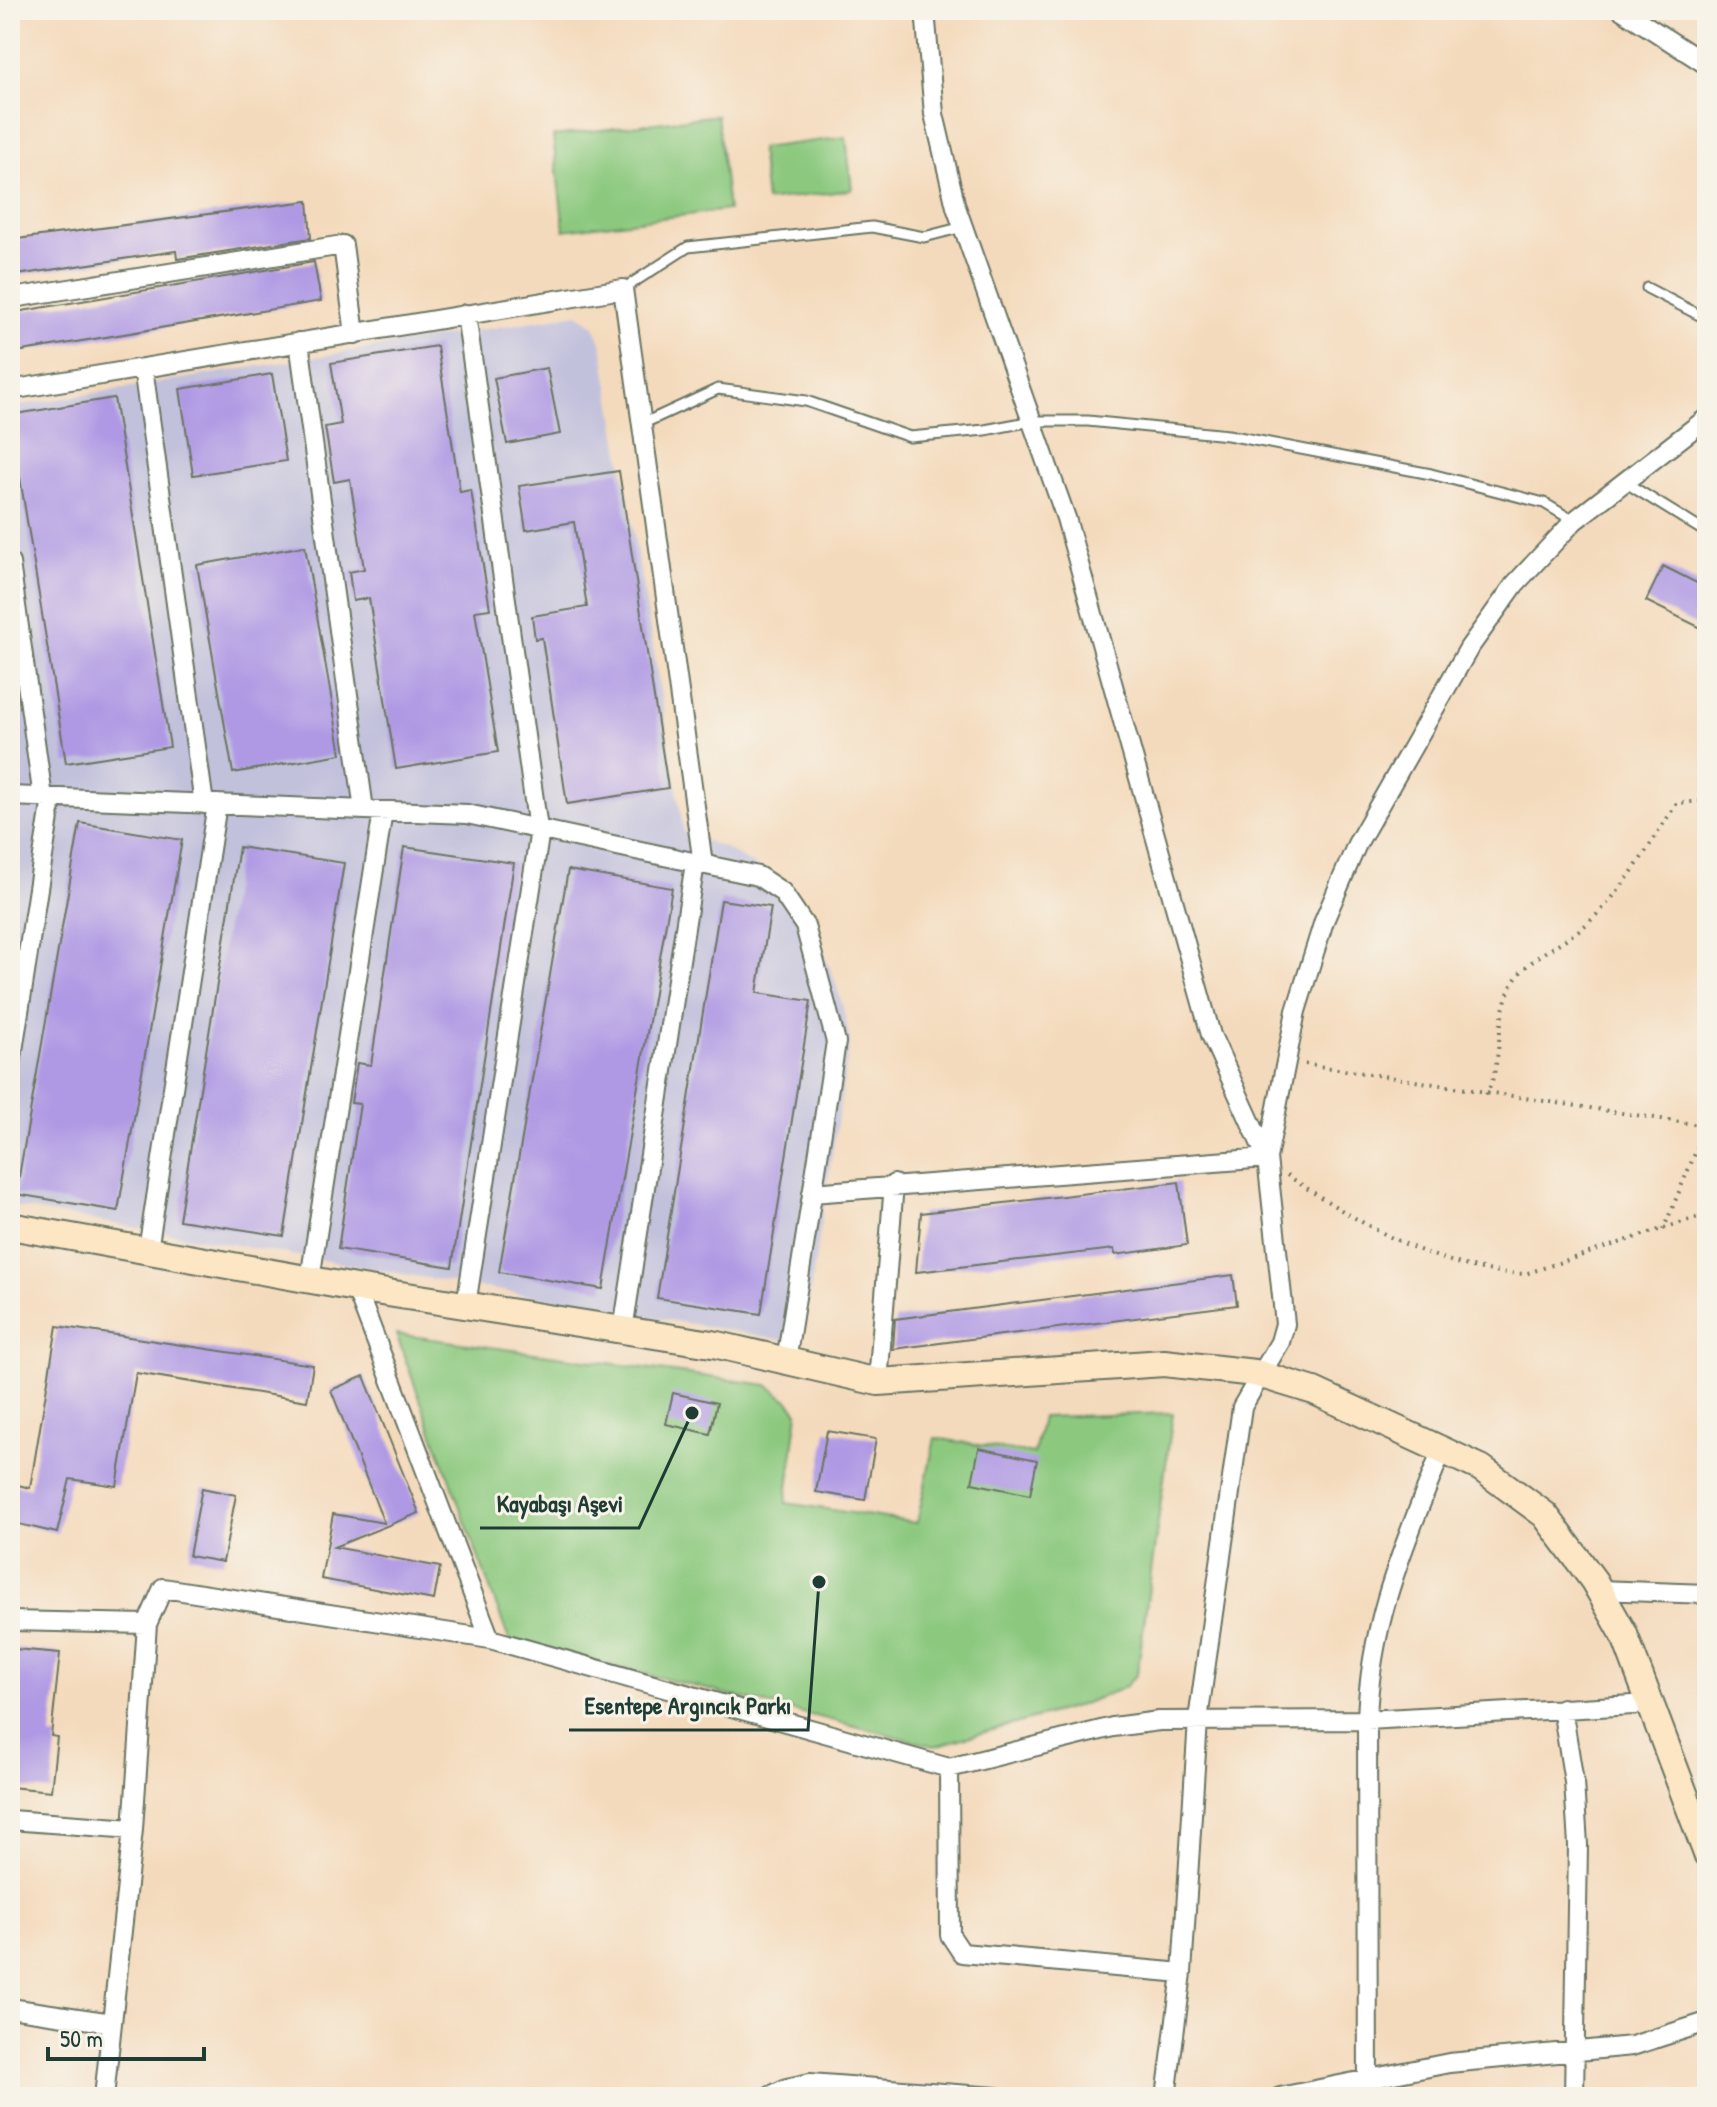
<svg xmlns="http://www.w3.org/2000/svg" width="1717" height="2107" font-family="'Patrick Hand',sans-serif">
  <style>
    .industrial { fill: #c2c1dc }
    .green { fill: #8cc97f; stroke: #56835a; stroke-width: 2 }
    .building { fill: #af99e4 }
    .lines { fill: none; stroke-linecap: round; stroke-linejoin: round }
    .lane-casing { stroke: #6a7464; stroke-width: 13 }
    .street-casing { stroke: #6a7464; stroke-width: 22 }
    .secondary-casing { stroke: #6a7464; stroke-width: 30 }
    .path { stroke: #6a7464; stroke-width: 4; stroke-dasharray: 2 6; stroke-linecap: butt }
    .lane { stroke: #fff; stroke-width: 9 }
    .street { stroke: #fff; stroke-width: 18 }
    .secondary { stroke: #fce6c4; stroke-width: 26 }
    .leader { fill: none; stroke: #1f3d34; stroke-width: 3 }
    .callout-dot { fill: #1f3d34; stroke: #f7f3e8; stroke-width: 3 }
    .callout-label { font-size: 24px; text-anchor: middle; font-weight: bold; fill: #1f3d34; stroke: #f7f3e8; stroke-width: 6; stroke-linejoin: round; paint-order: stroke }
  </style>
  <rect width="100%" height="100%" fill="#f7f3e8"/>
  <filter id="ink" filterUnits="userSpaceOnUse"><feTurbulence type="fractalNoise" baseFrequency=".0125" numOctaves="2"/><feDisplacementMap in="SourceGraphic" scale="16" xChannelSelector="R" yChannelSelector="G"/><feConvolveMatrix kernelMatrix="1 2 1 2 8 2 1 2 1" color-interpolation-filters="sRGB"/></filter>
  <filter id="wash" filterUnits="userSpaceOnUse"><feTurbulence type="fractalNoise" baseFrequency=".006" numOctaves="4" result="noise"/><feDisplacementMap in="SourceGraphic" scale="32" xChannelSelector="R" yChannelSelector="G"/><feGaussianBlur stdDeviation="1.8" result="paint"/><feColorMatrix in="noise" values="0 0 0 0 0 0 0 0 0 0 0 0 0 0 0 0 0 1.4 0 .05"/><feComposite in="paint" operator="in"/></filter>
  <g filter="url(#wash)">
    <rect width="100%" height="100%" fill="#f4dabc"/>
    <path class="industrial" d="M578,314L594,326L602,345L684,833L723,847L759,868L810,924L834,977L843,1008L850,1041L802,1343L10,1206V407Z"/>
    <path class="green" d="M717,115L728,210L564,230L553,136Z
      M846,137L852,190L766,201L760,148Z
      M396,1334L767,1385L789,1401L798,1412L786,1503L917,1523L935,1438L1034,1454L1042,1417L1173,1413L1137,1674L1124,1688L1072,1708L935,1746L509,1640Z"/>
    <g id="blocks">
      <path class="building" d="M308,201L311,238L177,259L176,251L10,276V240Z
        M314,262L321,301L10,353V313Z
        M437,346L460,492L471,490L490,609L475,611L498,752L396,769L369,598L353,601L349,572L364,569L350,479L334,482L325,427L341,424L331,363Z
        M547,368L560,434L507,444L494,378Z
        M272,374L286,461L193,475L180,389Z
        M114,398L170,747L66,763L10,415Z
        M619,471L668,788L567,804L542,638L535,639L532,616L587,607L574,522L526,530L519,486Z
        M305,546L341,754L233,773L197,565Z
        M1663,566L1707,588V631L1646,601Z
        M80,823L182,840L118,1211L16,1194Z
        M239,847L344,863L284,1236L179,1220Z
        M404,847L514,863L452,1267L338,1249L360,1104L351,1103L357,1063L371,1065Z
        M568,870L672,888L603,1289L499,1272Z
        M721,900L771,907L757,993L811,1001L761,1314L657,1298Z
        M1179,1182L1187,1245L1115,1255L1114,1249L916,1272L921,1213Z
        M1233,1275L1237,1305L893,1349L895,1319Z
        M57,1326L313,1365L307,1401L136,1373L117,1486L70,1479L57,1533L10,1522V1483L30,1488Z
        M364,1376L419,1513L334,1547L440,1567L434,1600L321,1579L333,1514L384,1523L331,1390Z
        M673,1393L717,1403L710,1434L666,1424Z
        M827,1431L876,1439L865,1500L816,1492Z
        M979,1448L1037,1460L1030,1495L972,1483Z
        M202,1488L236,1495L223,1562L189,1556Z
        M15,1649L60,1653L51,1736L57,1737L51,1791L10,1787L15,1703H10V1699Z"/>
    </g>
  </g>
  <g filter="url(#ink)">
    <use href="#blocks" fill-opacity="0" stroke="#6a7464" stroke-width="2"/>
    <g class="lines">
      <defs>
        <path id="lane" d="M1647,288L1707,319
          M623,289L688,247L872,227L924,237L963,227
          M642,424L718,389L806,401L910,437L985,430L1032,421H1088L1228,435L1431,474L1544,503L1574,521
          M1623,481L1707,533"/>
        <path id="street" d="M925,10L934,114L956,207L1066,518L1211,1035L1267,1158
          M1622,10L1707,65
          M19,297L343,245L355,334
          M466,314L538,829
          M299,342L364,810
          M143,368L204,804
          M10,390L623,289L703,864
          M10,563L43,798
          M10,796L467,814L758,876L782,892L805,926L836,1042L786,1361
          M10,1070L52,798
          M1267,1158L1296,1011L1324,921L1357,844L1469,648L1515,584L1574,521L1707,418
          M812,1193L1267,1158L1285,1324L1280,1342L1242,1407L1198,1720L1182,1973L1166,2097
          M148,1250L217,804
          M310,1279L383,811
          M356,1288L490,1639
          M466,1305L540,830
          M623,1330L695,863
          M878,1382L894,1184
          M1599,1590L1707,1594
          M10,1621L147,1624L133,1829L104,2097
          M147,1624L163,1588L490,1639L949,1768L1113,1727L1159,1721L1367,1720L1651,1704
          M1562,1708L1574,1782L1578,1845L1574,2097
          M949,1768L950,1935L962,1953L1182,1973
          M10,1820L133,1829
          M10,2008L112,2023
          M768,2097L787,2088L810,2083L996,2097
          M1280,2097L1449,2063L1632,2046L1707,2022
          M1368,2097L1367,1720C1370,1619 1406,1541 1442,1450"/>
        <path id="secondary" d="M10,1226L356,1288L718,1345L878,1382L1164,1363L1255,1373L1314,1391L1481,1468L1545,1515L1594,1581L1624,1634L1707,1854"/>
      </defs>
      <use href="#lane" class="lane-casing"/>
      <use href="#street" class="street-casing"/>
      <use href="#secondary" class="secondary-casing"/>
      <path class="path" d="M1305,1064L1706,1126
        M1486,1095C1506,1058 1492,1011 1517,977C1534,953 1568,942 1590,921C1626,888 1650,843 1677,803L1707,801
        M1287,1175C1358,1223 1437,1271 1525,1274L1707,1214
        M1663,1230L1707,1125"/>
      <use href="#lane" class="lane"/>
      <use href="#street" class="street"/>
      <use href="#secondary" class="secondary"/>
    </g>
  </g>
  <path class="leader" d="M692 1413L639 1528H480M819 1582L808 1730H569"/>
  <g class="callout-dot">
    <circle cx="692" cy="1413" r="8"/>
    <circle cx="819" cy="1582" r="8"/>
  </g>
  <g class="callout-label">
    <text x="560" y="1512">Kayabaşı Aşevi</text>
    <text x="688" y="1714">Esentepe Argıncık Parkı</text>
  </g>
  <rect width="1717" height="2107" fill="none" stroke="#f7f3e8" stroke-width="40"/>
  <path d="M48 2047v12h156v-12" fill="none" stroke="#1f3d34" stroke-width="4"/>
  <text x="60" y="2047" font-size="24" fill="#1f3d34" stroke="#f7f3e8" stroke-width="6" paint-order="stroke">50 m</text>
</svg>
